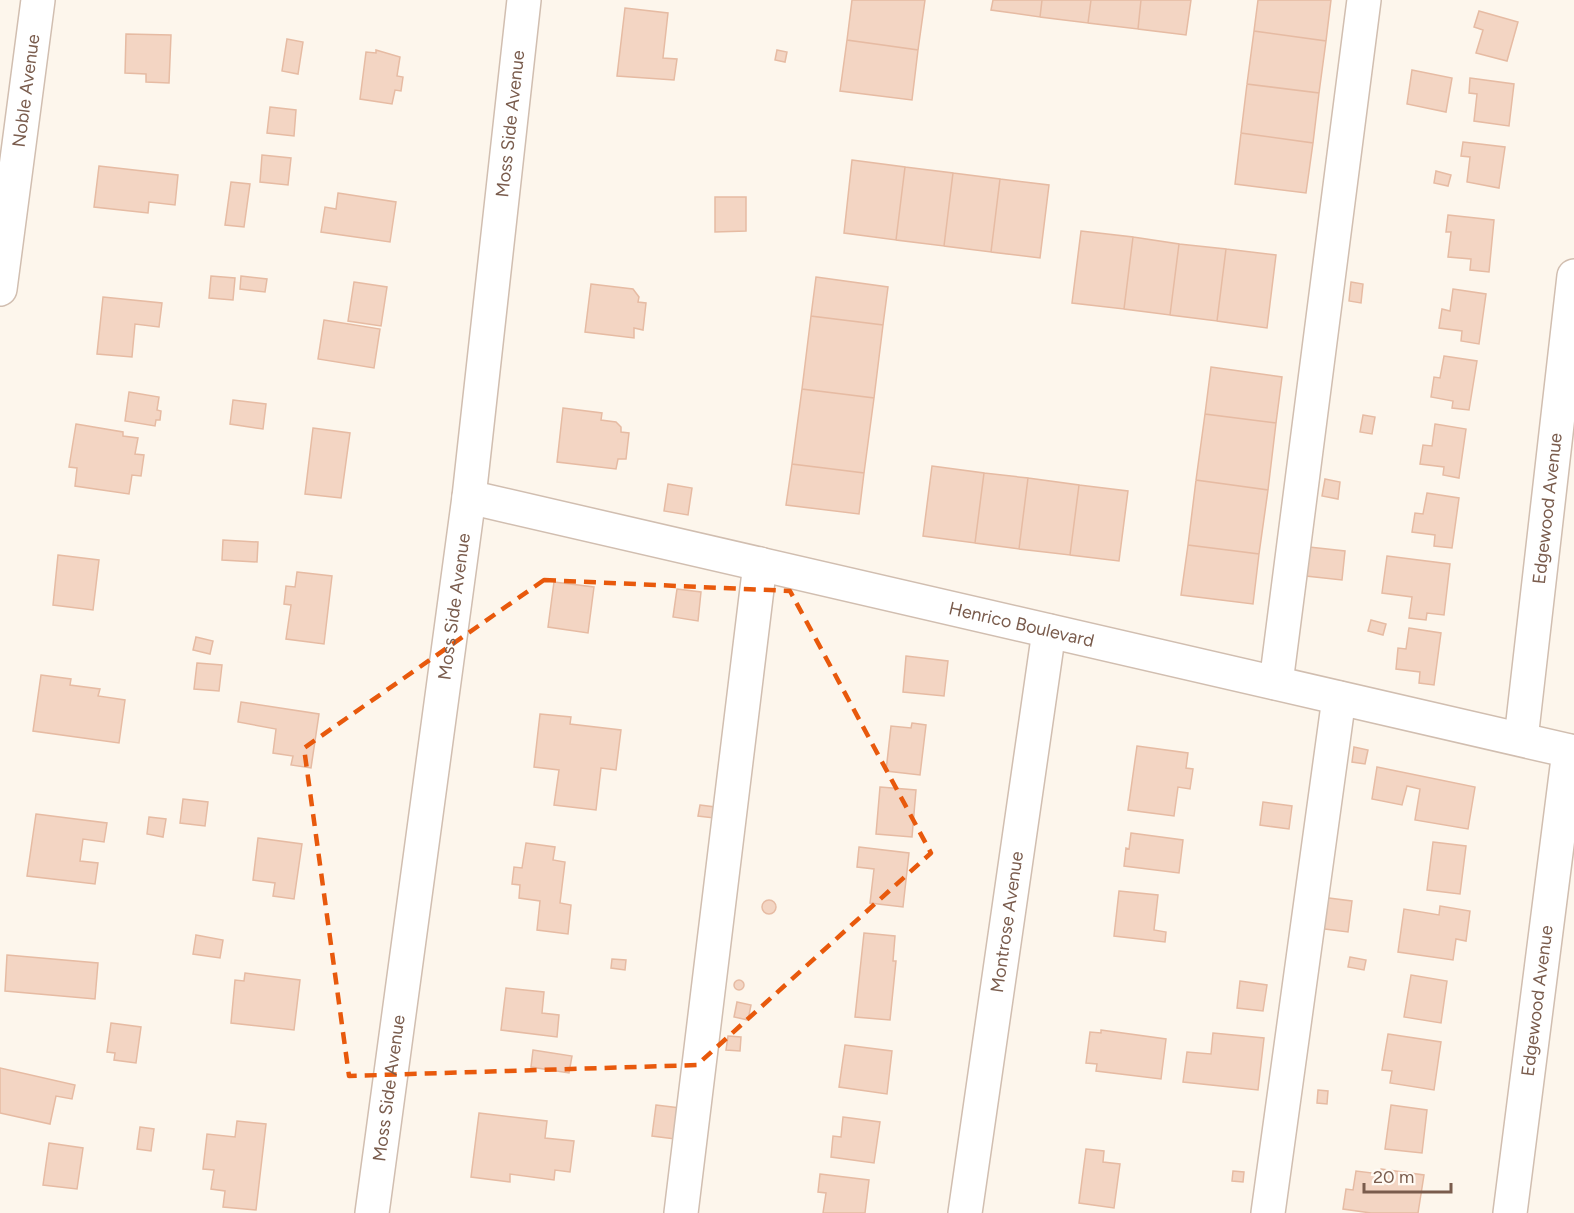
<svg xmlns="http://www.w3.org/2000/svg" width="1574" height="1213" font-family="Figtree,sans-serif">
  <style>
    .building { fill: #f3d5c3; stroke: #e6bba3; stroke-width: 1.5 }
    .lines { fill: none; stroke-linecap: round; stroke-linejoin: round }
    .minor-casing { stroke: #d1beb0; stroke-width: 36 }
    .minor { stroke: #fff; stroke-width: 33 }
    .marked { fill: none; stroke: #e8590c; stroke-width: 4.5; stroke-dasharray: 12 8; stroke-linejoin: round }
    .labels { text-anchor: middle; stroke-width: 5; stroke-linejoin: round; paint-order: stroke }
    .street-label { font-size: 18px; fill: #7a5c4d; stroke: #fffaf3 }
  </style>
  <rect width="100%" height="100%" fill="#fdf6ec"/>
  <path class="building" d="M852,0H925L918,50L847,40Z
    M993,0H1042L1040,17L991,10Z
    M1042,0H1091L1088,23L1040,17Z
    M1091,0H1141L1138,29L1088,23Z
    M1141,0H1191L1186,35L1138,29Z
    M1258,0H1331L1326,41L1254,31Z
    M625,8L668,13L663,58L677,59L674,80L617,76Z
    M1479,11L1518,22L1507,61L1476,53L1483,30L1474,27Z
    M1254,31L1326,41L1319,93L1247,84Z
    M126,34L171,35L169,83L146,82V74L125,73Z
    M287,39L303,42L298,74L282,71Z
    M847,40L918,50L912,100L840,91Z
    M376,50L400,57L397,76L403,77L401,91L395,90L392,104L360,99L366,52L376,53Z
    M777,50L787,52L785,62L775,60Z
    M1412,70L1452,78L1446,112L1407,104Z
    M1470,78L1514,84L1509,126L1474,121L1477,94L1469,93Z
    M1247,84L1319,93L1313,143L1241,133Z
    M270,107L296,110L294,136L267,133Z
    M1241,133L1313,143L1306,193L1235,184Z
    M1463,142L1505,147L1499,188L1467,182L1470,157L1461,156Z
    M262,155L291,158L288,185L260,182Z
    M852,160L905,167L896,240L844,233Z
    M99,166L178,175L175,205L149,202L148,213L94,207Z
    M905,167L953,173L944,246L896,240Z
    M1436,171L1451,175L1448,186L1434,183Z
    M953,173L1000,179L991,252L944,246Z
    M1000,179L1049,185L1040,258L991,252Z
    M231,182L250,184L244,227L225,225Z
    M338,193L396,202L390,242L321,232L325,207L336,209Z
    M715,197H746V231L715,232Z
    M1448,215L1494,220L1489,272L1470,270L1471,259L1448,257L1451,232H1446Z
    M1081,231L1133,237L1124,309L1072,303Z
    M1133,237L1179,244L1170,315L1124,309Z
    M1179,244L1226,249L1217,321L1170,315Z
    M1226,249L1276,255L1267,328L1217,321Z
    M211,276L235,278L233,300L209,298Z
    M241,276L267,279L265,292L240,289Z
    M816,277L888,287L883,325L811,316Z
    M354,282L387,287L381,326L348,321Z
    M1351,282L1363,284L1361,303L1349,301Z
    M591,284L633,289L639,297L638,302L646,303L643,330L634,328V338L585,332Z
    M1453,289L1486,294L1479,344L1461,341L1462,331L1439,328L1442,309L1450,311Z
    M103,297L162,303L159,327L135,324L132,357L97,354Z
    M811,316L883,325L874,398L802,389Z
    M324,320L380,329L374,368L318,359Z
    M1444,356L1477,361L1469,410L1452,408L1453,401L1431,397L1434,377L1440,378Z
    M1211,367L1282,377L1276,423L1205,414Z
    M802,389L874,398L864,473L792,464Z
    M129,392L159,397L157,410L161,411L160,420H156L155,426L125,421Z
    M233,400L266,404L263,429L230,424Z
    M563,408L602,413L601,420L616,422L621,427V432L629,433L626,459H618L616,469L557,462Z
    M1205,414L1276,423L1268,490L1196,480Z
    M1363,415L1375,417L1372,434L1360,432Z
    M76,424L123,432V436L138,438L135,454L144,455L141,476L132,475L129,494L75,486L77,468L69,467Z
    M1435,424L1466,429L1459,478L1443,475L1444,467L1420,464L1423,445L1432,446Z
    M313,428L350,433L341,498L305,494Z
    M792,464L864,473L859,514L786,505Z
    M932,466L984,473L975,543L923,536Z
    M984,473L1028,478L1019,549L975,543Z
    M1028,478L1079,485L1070,555L1019,549Z
    M1325,479L1340,482L1338,499L1322,496Z
    M1196,480L1268,490L1259,554L1188,545Z
    M668,484L692,488L688,515L664,511Z
    M1079,485L1128,491L1119,561L1070,555Z
    M1427,493L1459,498L1452,548L1434,546L1435,535L1412,532L1415,513L1423,514Z
    M223,540L258,542L257,562L222,560Z
    M1188,545L1259,554L1253,604L1181,595Z
    M1309,547L1345,551L1342,580L1306,576Z
    M58,555L99,560L93,610L53,605Z
    M1387,556L1450,564L1444,615L1427,613L1426,620L1409,618L1412,597L1382,593Z
    M297,572L332,576L324,644L286,639L291,605L284,604L286,586L295,587Z
    M554,582L594,587L588,633L548,627Z
    M677,589L701,592L698,621L673,617Z
    M1371,620L1386,624L1383,635L1368,631Z
    M1409,628L1441,633L1434,685L1419,683L1420,672L1396,669L1398,648L1406,649Z
    M196,637L213,641L210,654L193,650Z
    M906,656L948,661L944,696L903,692Z
    M197,663L222,665L219,691L194,689Z
    M41,675L71,679L70,685L100,689L98,696L125,700L119,743L33,731Z
    M241,702L319,714L311,768L291,765L293,756L273,753L276,729L238,722Z
    M540,714L571,717L570,724L621,730L616,770L601,768L596,810L554,805L559,770L534,767Z
    M912,723L926,725L920,775L886,771L891,726L911,728Z
    M1137,746L1188,753L1186,768L1193,769L1190,789L1178,787L1174,816L1128,810Z
    M1354,747L1368,750L1365,764L1352,762Z
    M1377,767L1475,787L1468,829L1415,820L1420,789L1407,786L1402,805L1372,799Z
    M880,787L916,790L912,837L876,834Z
    M183,799L208,802L205,826L180,823Z
    M1263,802L1292,806L1289,829L1260,825Z
    M700,805L715,807L714,818L698,816Z
    M36,814L107,823L104,842L83,839L80,861L98,863L95,884L27,876Z
    M149,817L166,819L163,837L147,834Z
    M1131,833L1183,840L1179,873L1124,866L1126,848L1129,849Z
    M258,838L302,844L294,899L273,896L275,883L253,880Z
    M1433,842L1466,846L1460,894L1427,890Z
    M526,843L555,847L553,860L565,862L560,903L571,905L568,934L537,930L540,901L519,898L520,885L512,884L514,867L522,868Z
    M859,847L909,853L903,907L870,903L874,869L857,867Z
    M1119,891L1158,895L1154,930L1166,932L1165,942L1114,936Z
    M1321,897L1352,901L1348,932L1317,928Z
    M762 907a7 7 0 1 1 14 0a7 7 0 1 1-14 0Z
    M1440,906L1470,911L1466,941L1456,939L1453,960L1398,952L1404,909L1439,915Z
    M864,933L895,936L893,961H896L890,1020L855,1017Z
    M196,935L223,940L220,958L193,954Z
    M7,955L98,963L95,999L5,991Z
    M1350,957L1366,960L1364,970L1348,967Z
    M612,959L626,960L625,970L611,968Z
    M245,973L300,980L294,1030L231,1023L235,980L244,981Z
    M1411,975L1447,981L1441,1023L1404,1017Z
    M734 985a5 5 0 1 1 10 0a5 5 0 1 1-10 0Z
    M1240,981L1267,985L1263,1011L1237,1008Z
    M506,988L544,992L542,1013L559,1015L557,1037L501,1030Z
    M737,1002L751,1005L748,1020L734,1017Z
    M111,1023L141,1027L136,1063L114,1060L115,1053L107,1052Z
    M1101,1030L1166,1039L1161,1079L1096,1071L1097,1064L1086,1063L1090,1032L1101,1033Z
    M1213,1033L1264,1038L1258,1090L1183,1082L1187,1052L1211,1054Z
    M1388,1034L1441,1042L1434,1090L1390,1083L1392,1071L1382,1070Z
    M728,1036L741,1037L740,1051L726,1050Z
    M845,1045L892,1051L887,1094L839,1087Z
    M533,1050L572,1056L569,1073L531,1067Z
    M0,1068L75,1085L72,1099L56,1096L50,1124L0,1113Z
    M1318,1090L1328,1091L1327,1104L1317,1103Z
    M656,1105L688,1109L683,1140L652,1136Z
    M1391,1105L1427,1110L1422,1153L1385,1149Z
    M479,1113L547,1121L545,1138L574,1141L570,1172L555,1170L554,1180L510,1174V1182L471,1177Z
    M843,1117L880,1122L874,1163L831,1157L833,1136L841,1137Z
    M237,1121L266,1124L256,1210L223,1207L225,1191L211,1189L214,1170L203,1169L207,1134L235,1137Z
    M140,1127L154,1129L151,1151L137,1149Z
    M49,1143L83,1148L77,1189L43,1185Z
    M1086,1149L1104,1151L1103,1162L1120,1164L1114,1208L1079,1203Z
    M1381,1169L1424,1175L1418,1213H1371L1343,1209L1346,1189L1353,1190L1356,1171L1380,1174Z
    M1233,1171L1244,1172L1243,1182L1232,1181Z
    M820,1174L869,1180L865,1213H823L826,1193L818,1192Z"/>
  <g class="lines">
    <defs>
      <g id="minor">
        <path id="s1" d="M0,289L38,0"/>
        <path id="s2" d="M469,497L1574,752"/>
        <path d="M1276,683L1364,0"/>
        <path id="s3" d="M1521,739L1574,276"/>
        <path id="s4" d="M372,1213L469,497L524,0"/>
        <path d="M681,1213L760,564"/>
        <path id="s5" d="M965,1213L1049,631"/>
        <path d="M1268,1213L1339,698"/>
        <path id="s6" d="M1510,1213L1569,751"/>
      </g>
    </defs>
    <use href="#minor" class="minor-casing"/>
    <use href="#minor" class="minor"/>
  </g>
  <path class="marked" d="M544,580L790,591L931,853L697,1065L349,1076L304,748Z"/>
  <g class="labels">
    <g class="street-label">
      <text dy="6" stroke="none"><textPath href="#s1" startOffset="200">Noble Avenue</textPath></text>
      <text dy="6" stroke="none"><textPath href="#s4" startOffset="1098">Moss Side Avenue</textPath></text>
      <text dy="6" stroke="none"><textPath href="#s3" startOffset="232">Edgewood Avenue</textPath></text>
      <text dy="6" stroke="none"><textPath href="#s4" startOffset="612">Moss Side Avenue</textPath></text>
      <text dy="6" stroke="none"><textPath href="#s2" startOffset="567">Henrico Boulevard</textPath></text>
      <text dy="6" stroke="none"><textPath href="#s5" startOffset="294">Montrose Avenue</textPath></text>
      <text dy="6" stroke="none"><textPath href="#s6" startOffset="214">Edgewood Avenue</textPath></text>
      <text dy="6" stroke="none"><textPath href="#s4" startOffset="126">Moss Side Avenue</textPath></text>
    </g>
  </g>
  <path d="M1364 1183v9h87v-9" fill="none" stroke="#7a5c4d" stroke-width="3"/>
  <text x="1373" y="1183" font-size="18" fill="#7a5c4d" stroke="#fffaf3" stroke-width="4.5" paint-order="stroke">20 m</text>
</svg>
